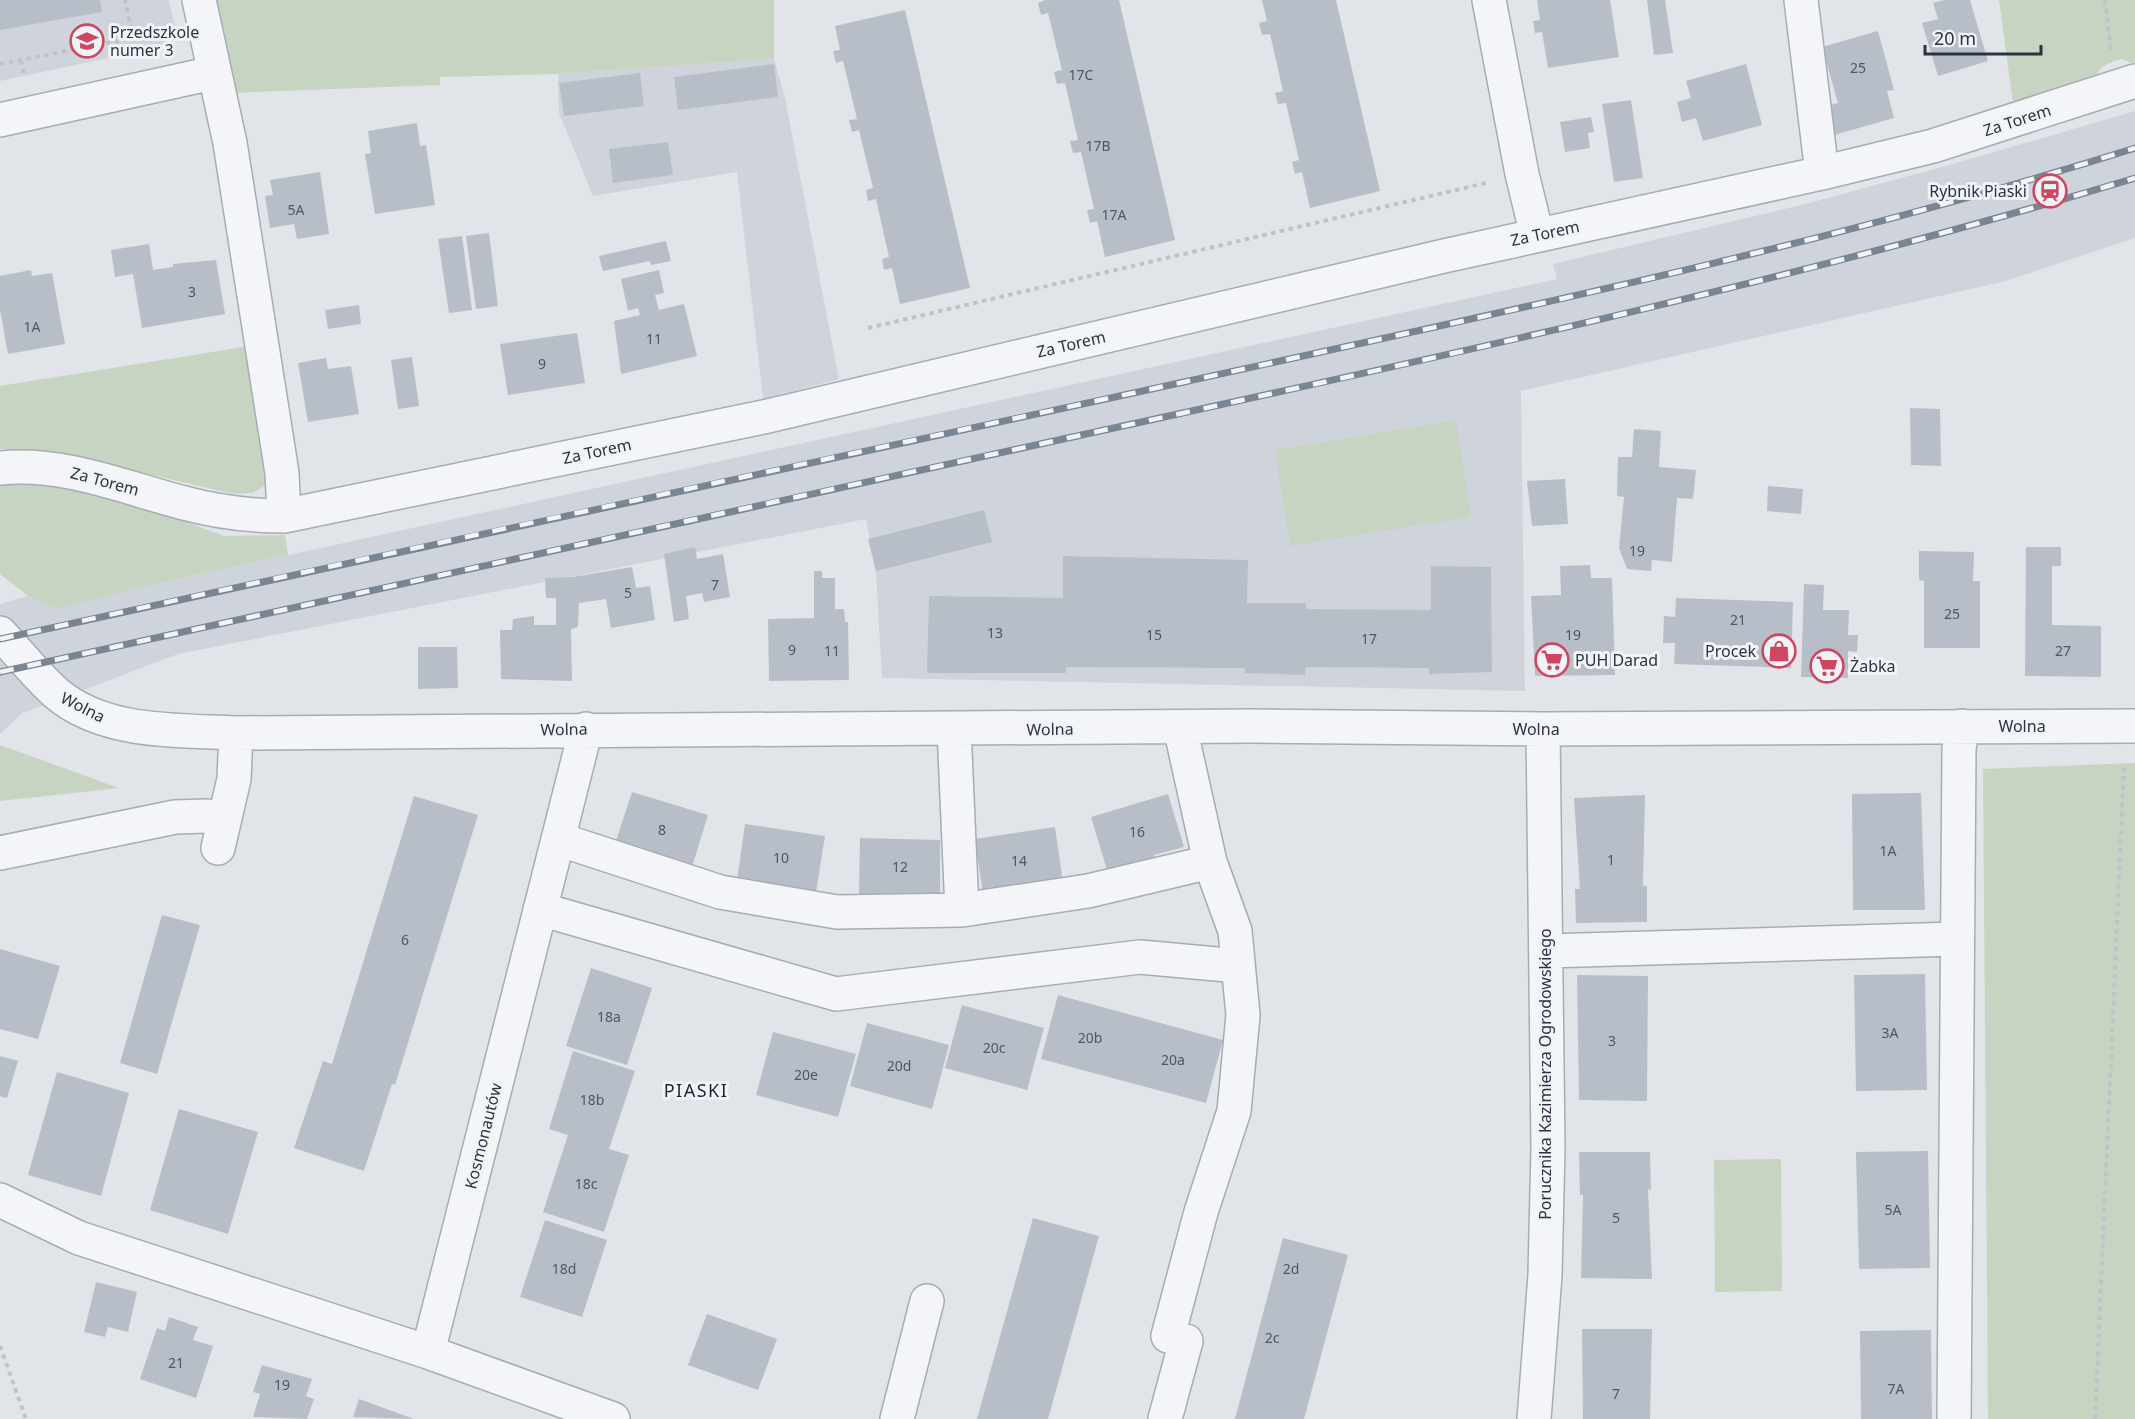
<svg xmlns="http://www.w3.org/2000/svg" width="2135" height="1419" font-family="'Noto Sans',sans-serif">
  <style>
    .built { fill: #cfd4dc }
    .green { fill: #c7d4c2 }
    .building { fill: #b8bec7 }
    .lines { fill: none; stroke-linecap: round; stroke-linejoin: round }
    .minor-casing { stroke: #a6acb4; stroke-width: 36 }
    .path { stroke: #bfc3c9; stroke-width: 4; stroke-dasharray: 4.5 4.5; stroke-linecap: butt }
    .minor { stroke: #f4f5f8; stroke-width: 33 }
    .rail-casing { stroke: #7a8594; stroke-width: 7 }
    .rail { stroke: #f1f4f7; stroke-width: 4.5; stroke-dasharray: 14; stroke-linecap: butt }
    .labels { text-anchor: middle; stroke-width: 6; stroke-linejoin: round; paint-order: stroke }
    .number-label { font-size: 14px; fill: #4d5663 }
    .poi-label { font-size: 16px; fill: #293342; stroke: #f1f4f7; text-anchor: start }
    .street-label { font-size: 16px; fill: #293342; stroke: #f1f4f7 }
    .neighbourhood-label { font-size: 18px; letter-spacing: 1.5px; fill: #1b2433; stroke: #f1f4f7 }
  </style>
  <rect width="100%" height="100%" fill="#e1e5ea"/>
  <path class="built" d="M0,0H169L177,36L170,45L0,81Z
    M774,59L785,98L839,379L763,399L737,172L593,196L559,113L558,74Z
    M2135,111V238L2006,281L1521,391L1525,691L882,678L876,574L866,519L178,654L21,714L0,734V604L28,596L56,609L155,584L1557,279L1553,264L1809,203L1949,165Z"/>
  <path class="green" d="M216,0H774V59L558,74L440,77V85L231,93Z
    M1999,0H2135V62L2131,63L2122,59C2111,62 2103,64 2097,74L2013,103Z
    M250,346L268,484L252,493L233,494L55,452L0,449V386Z
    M1456,420L1471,517L1290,546L1275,450Z
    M0,479L73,480L224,536L285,535L288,555L155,584L56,609L28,596L0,574Z
    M0,745L119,788L0,801Z
    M2135,763V1419H1988L1983,769Z
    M1781,1159L1782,1291L1715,1292L1714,1160Z"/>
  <path class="building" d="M0,0H100L102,12L0,30Z
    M1045,0H1119L1175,240L1105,257L1097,221L1090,223L1087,210L1094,209L1081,152L1073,153L1070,141L1078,140L1065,83L1057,84L1054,72L1062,70L1048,13L1041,15L1038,3Z
    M1262,0H1336L1380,191L1310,208L1302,172L1295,174L1292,162L1299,160L1286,103L1278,104L1275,93L1283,91L1270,34L1262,35L1259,23L1267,21Z
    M1537,0H1610L1619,57L1548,68L1542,32L1535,33L1533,21L1540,20Z
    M1647,0H1665L1673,53L1654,55Z
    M1944,0H1970L1988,61L1938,76L1922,23L1938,19L1933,3Z
    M905,10L970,288L900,304L892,268L884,270L882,259L889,257L876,199L868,201L866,190L873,188L859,130L852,132L849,120L857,119L843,61L836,63L833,51L840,50L835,26Z
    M1878,31L1894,90L1887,91L1894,118L1834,135L1826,106L1838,103L1822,47Z
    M774,64L778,97L678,110L674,77Z
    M1746,64L1762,125L1703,141L1696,118L1682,122L1677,102L1691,98L1686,81Z
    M640,73L644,106L564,116L559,83Z
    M1631,100L1643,178L1614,182L1602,104Z
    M1591,117L1594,132L1588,133L1590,148L1565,152L1560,122Z
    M417,123L420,146L426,145L435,205L375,214L365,154L371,153L368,131Z
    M668,142L673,175L613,183L609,149Z
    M320,172L329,234L297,239L294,224L270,228L265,196L273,195L270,180Z
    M489,233L498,306L476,309L466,236Z
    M462,236L472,310L449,313L438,239Z
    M666,241L671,261L651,265L650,261L603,271L599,256Z
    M149,244L153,270L173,267V264L216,260L225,314L142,328L133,274L115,277L111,250Z
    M31,270L32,276L52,273L65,344L8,354L0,310V276Z
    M659,270L664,293L655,295L659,310L684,304L697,356L621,374L614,321L640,315L638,308L628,311L621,279Z
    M359,305L361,324L328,329L325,310Z
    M577,333L585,383L508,395L500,344Z
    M412,357L419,406L398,409L391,360Z
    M326,358L328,369L351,366L359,414L308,422L298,363Z
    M1910,408L1940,409L1941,466L1911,465Z
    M1634,429L1661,431L1659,467L1696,470L1693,499L1677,498L1672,562L1652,560L1651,571L1627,569L1619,548L1624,497L1617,496L1618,457H1632Z
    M1565,479L1568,524L1532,526L1527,481Z
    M1768,486L1803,489L1801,514L1767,511Z
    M984,510L992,542L876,571L868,539Z
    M695,547L697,559L723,554L730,597L704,602L702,593L686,596L689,619L674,622L664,554Z
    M2026,547H2061V566H2052V625L2101,626V677L2025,676Z
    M1919,551L1974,552L1973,581H1980V648H1924V581L1919,580Z
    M1063,556L1248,560L1247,603H1306V609L1431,610V566L1491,567L1492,672L1429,674V668L1306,667L1305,675L1245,673V668L1066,667V673H927L929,596L1063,598Z
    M1590,565L1591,578H1612L1615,675L1535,676L1531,596L1561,595L1560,566Z
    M632,567L636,588L650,586L655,620L611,628L606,599L579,603L578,627L571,629L572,681L501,679L500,630H512L513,619L534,616V625H556V598H546L545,578L573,577Z
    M814,571H822V578H835V609H844L845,622H848L849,680L769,681L768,619L814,618Z
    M1804,584L1824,585L1823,610H1849L1848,635H1858L1857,652L1848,651V678L1801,677Z
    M1676,598L1793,602L1791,668L1674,664L1675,643H1663L1664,616L1675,617Z
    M418,647H457L458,688L418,689Z
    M632,792L708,815L692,867L615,844Z
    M1921,793L1925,910H1853L1852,794Z
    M1168,794L1184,847L1154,855L1155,859L1137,865V861L1107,870L1091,817Z
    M1645,795L1643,886H1647V922L1576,923L1575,889H1580L1574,798Z
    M414,796L478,815L395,1085L392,1084L364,1171L294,1148L323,1061L332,1064Z
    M745,824L825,836L816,892L737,881Z
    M1055,827L1063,883L983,894L975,839Z
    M860,838L940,840V895L891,898L890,894H859Z
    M162,915L200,925L157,1074L120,1063Z
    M0,949L60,966L38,1039L0,1029Z
    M591,968L652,988L627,1065L566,1046Z
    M1925,974L1927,1090L1856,1091L1854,975Z
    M1577,975L1648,976L1647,1101L1579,1100Z
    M1058,995L1223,1040L1206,1103L1041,1059Z
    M962,1005L1044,1028L1027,1090L945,1068Z
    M867,1023L949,1045L932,1109L850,1086Z
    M773,1032L856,1054L838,1117L756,1095Z
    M573,1051L635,1071L609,1149L629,1155L604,1232L543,1212L568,1135L549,1129Z
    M0,1056L18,1061L7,1098L0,1096Z
    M57,1072L129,1093L101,1196L28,1175Z
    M179,1109L258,1132L228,1234L150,1210Z
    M1928,1151L1930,1268L1859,1269L1856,1152Z
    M1579,1152H1650L1651,1190L1648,1189L1652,1279L1581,1278L1583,1195H1580Z
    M1033,1218L1099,1236L1048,1419H977Z
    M545,1220L607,1240L582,1317L520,1297Z
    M1283,1238L1348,1255L1304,1419H1235Z
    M96,1282L137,1292L128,1332L108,1327L105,1337L84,1332Z
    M707,1314L777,1339L758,1390L688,1365Z
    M169,1317L198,1327L193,1340L213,1346L196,1398L140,1379L157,1328L165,1331Z
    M1582,1329H1652L1650,1419H1583Z
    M1931,1330L1932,1419H1861L1860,1331Z
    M262,1365L312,1379L306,1396L314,1399L307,1419L253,1417L260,1394L253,1392Z
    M359,1399L414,1419L353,1417Z"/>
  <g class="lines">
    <defs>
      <path id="minor" d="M199,0L230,143L282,473L284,516
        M1489,0L1522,174L1537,235
        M1801,0L1822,173
        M0,120L213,73
        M0,468C66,462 122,487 184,503C218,512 250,516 284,516L768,416L1444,256L1822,173L1933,146L2135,81
        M0,633C18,652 36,675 56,693C104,734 177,730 236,733L1252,726L1543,729L2135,726
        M586,729L428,1352L613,1419
        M558,839L720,892L837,912L962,910L954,729
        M218,848L234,779L236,733
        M0,853L175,817L208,816L224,820
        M540,909L836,994L1140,957L1238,966
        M962,910L1088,891L1210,862L1180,727
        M1546,951L1956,939
        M0,1200L79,1238L428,1352
        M897,1419L927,1301
        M1165,1419L1186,1341L1168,1336L1201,1212L1234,1111L1243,1015L1235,931L1210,862
        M1534,1419L1545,1275L1548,1148L1543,729
        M1954,1419L1959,749L1962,726"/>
    </defs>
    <use href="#minor" class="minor-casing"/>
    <path class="path" d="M2105,0L2111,51
      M21,60L24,77
      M0,64L133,38L125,0
      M868,328L1486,183
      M0,1346L26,1419
      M2095,1419L2124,766"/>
    <use href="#minor" class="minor"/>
    <defs>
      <path id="rail" d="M0,639C394,552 789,467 1184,382C1503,312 1823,246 2135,148
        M0,672C352,595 703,517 1054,441C1417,362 1779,285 2135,178"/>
    </defs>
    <use href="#rail" class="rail-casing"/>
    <use href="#rail" class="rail"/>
  </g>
  <defs>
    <symbol id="school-ring" viewBox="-11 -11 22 22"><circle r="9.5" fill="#f1f4f7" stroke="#cf4660" stroke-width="1.5"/><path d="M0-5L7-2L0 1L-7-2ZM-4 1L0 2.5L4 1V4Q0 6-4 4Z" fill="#cf4660"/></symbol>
    <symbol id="station-ring" viewBox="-11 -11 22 22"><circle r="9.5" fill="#f1f4f7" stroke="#cf4660" stroke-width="1.5"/><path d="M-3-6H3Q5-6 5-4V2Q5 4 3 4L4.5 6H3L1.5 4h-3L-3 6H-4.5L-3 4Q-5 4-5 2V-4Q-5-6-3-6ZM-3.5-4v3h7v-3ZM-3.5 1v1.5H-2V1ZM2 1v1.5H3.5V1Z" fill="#cf4660"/></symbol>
    <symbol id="shop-ring" viewBox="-11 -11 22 22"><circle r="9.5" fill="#f1f4f7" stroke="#cf4660" stroke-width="1.5"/><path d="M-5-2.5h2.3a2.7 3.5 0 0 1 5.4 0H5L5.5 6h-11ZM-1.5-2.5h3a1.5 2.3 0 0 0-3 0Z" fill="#cf4660"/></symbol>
    <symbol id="supermarket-ring" viewBox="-11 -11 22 22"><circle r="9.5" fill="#f1f4f7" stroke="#cf4660" stroke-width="1.5"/><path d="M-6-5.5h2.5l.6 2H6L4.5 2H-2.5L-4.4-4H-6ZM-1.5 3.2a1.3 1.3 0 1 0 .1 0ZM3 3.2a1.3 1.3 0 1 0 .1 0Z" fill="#cf4660"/></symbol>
  </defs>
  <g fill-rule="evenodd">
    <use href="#school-ring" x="68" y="22" width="38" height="38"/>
    <use href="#station-ring" x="2031" y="172" width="38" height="38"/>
    <use href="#shop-ring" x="1760" y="632" width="38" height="38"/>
    <use href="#supermarket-ring" x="1533" y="641" width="38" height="38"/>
    <use href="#supermarket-ring" x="1808" y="647" width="38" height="38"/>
  </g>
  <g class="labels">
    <g class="number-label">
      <text x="1858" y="73">25</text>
      <text x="1081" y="80">17C</text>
      <text x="1098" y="151">17B</text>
      <text x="296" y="215">5A</text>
      <text x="1114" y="220">17A</text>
      <text x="192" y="297">3</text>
      <text x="32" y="332">1A</text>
      <text x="654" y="344">11</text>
      <text x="542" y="369">9</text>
      <text x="1637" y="556">19</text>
      <text x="715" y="590">7</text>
      <text x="628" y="598">5</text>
      <text x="1952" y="619">25</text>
      <text x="1738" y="625">21</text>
      <text x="995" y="638">13</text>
      <text x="1154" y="640">15</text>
      <text x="1573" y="640">19</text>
      <text x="1369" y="644">17</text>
      <text x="792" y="655">9</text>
      <text x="832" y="656">11</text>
      <text x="2063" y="656">27</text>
      <text x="662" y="835">8</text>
      <text x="1137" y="837">16</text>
      <text x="1888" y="856">1A</text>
      <text x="781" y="863">10</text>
      <text x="1611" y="865">1</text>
      <text x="1019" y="866">14</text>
      <text x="900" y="872">12</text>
      <text x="405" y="945">6</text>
      <text x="609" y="1022">18a</text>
      <text x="1890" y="1038">3A</text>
      <text x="1090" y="1043">20b</text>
      <text x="1612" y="1046">3</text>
      <text x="994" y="1053">20c</text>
      <text x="1173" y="1065">20a</text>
      <text x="899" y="1071">20d</text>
      <text x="806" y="1080">20e</text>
      <text x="592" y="1105">18b</text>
      <text x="586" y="1189">18c</text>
      <text x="1893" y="1215">5A</text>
      <text x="1616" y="1223">5</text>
      <text x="564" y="1274">18d</text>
      <text x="1291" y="1274">2d</text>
      <text x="1272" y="1343">2c</text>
      <text x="176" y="1368">21</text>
      <text x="282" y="1390">19</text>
      <text x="1896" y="1394">7A</text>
      <text x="1616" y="1399">7</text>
    </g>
    <g class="poi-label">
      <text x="110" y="38">Przedszkole<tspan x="110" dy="18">numer 3</tspan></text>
      <text x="2027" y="197" text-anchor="end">Rybnik Piaski</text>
      <text x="1756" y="657" text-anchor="end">Procek</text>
      <text x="1575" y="666">PUH Darad</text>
      <text x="1850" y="672">Żabka</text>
    </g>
    <g class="street-label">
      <text transform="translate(2017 120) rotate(-18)" y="6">Za Torem</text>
      <text transform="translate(1545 233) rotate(-12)" y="6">Za Torem</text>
      <text transform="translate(1071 344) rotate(-13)" y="6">Za Torem</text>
      <text transform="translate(597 451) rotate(-12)" y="6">Za Torem</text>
      <text transform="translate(105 481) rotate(15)" y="6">Za Torem</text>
      <text transform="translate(83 707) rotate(27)" y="6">Wolna</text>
      <text x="2022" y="732">Wolna</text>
      <text transform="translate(564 729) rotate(-1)" y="6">Wolna</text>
      <text transform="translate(1050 729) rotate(-1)" y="6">Wolna</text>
      <text x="1536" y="735">Wolna</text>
      <text transform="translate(1545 1074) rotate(-90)" y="6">Porucznika Kazimierza Ogrodowskiego</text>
      <text transform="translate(483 1136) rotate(-76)" y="6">Kosmonautów</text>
    </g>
    <g class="neighbourhood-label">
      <text x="696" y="1097">PIASKI</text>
    </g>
  </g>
  <path d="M1925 45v9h116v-9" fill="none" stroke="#293342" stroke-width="3"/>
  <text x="1934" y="45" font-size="18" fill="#293342" stroke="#f1f4f7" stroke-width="4.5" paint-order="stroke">20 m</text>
</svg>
